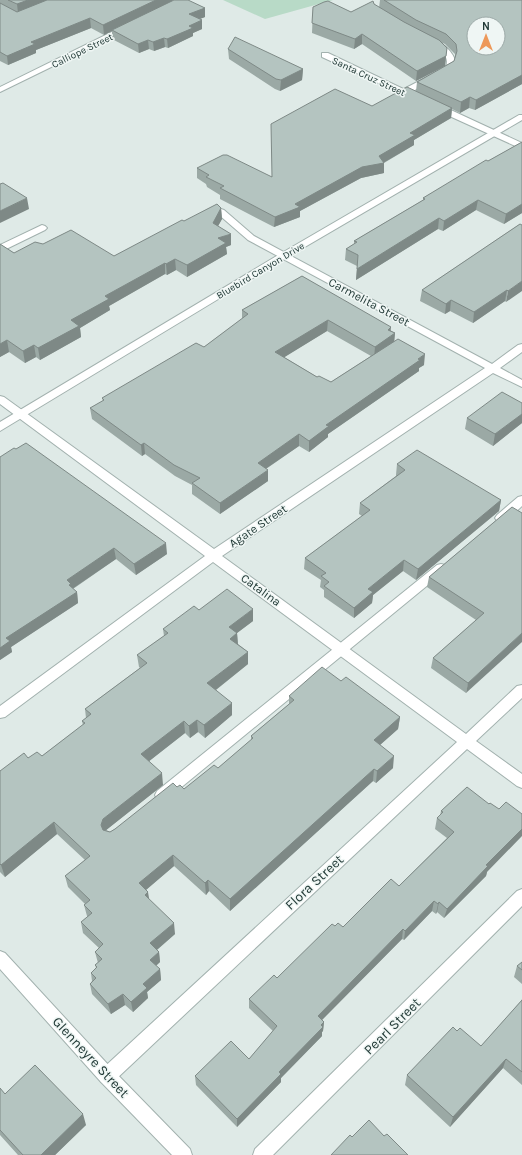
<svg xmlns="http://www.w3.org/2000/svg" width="522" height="1155" font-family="Karla,sans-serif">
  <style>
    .green { fill: #b8dac7 }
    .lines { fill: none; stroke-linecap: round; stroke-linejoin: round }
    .service-casing { stroke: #a2b1ae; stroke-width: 2 }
    .minor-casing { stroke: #a2b1ae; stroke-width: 2 }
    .tertiary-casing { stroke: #a2b1ae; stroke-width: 2 }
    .service { fill: #fff; fill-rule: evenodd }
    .minor { fill: #fff; fill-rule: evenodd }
    .tertiary { fill: #fff; fill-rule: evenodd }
    .wall { fill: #9ba9a5; fill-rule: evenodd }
    .shaded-wall { fill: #7e8986 }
    .building { fill: #b4c4c0; stroke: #7e8986; fill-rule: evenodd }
    .labels { text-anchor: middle; stroke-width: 3; stroke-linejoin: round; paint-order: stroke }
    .far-street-label { font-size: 10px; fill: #213936; stroke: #eff6f4 }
    .street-label { font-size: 12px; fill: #213936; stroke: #eff6f4 }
    .near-street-label { font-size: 14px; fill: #213936; stroke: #eff6f4 }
  </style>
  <rect width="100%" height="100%" fill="#dfeae7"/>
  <path class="green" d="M223,0H333L265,19Z"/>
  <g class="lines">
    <defs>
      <path id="service" d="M431,41C441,40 452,51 455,60L453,68L408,94H402V90L446,67C450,55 440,50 431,45Z
        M522,496V506C515,512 507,524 497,521L495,518L497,515L518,497Z
        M441,564L445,565L447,568L445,571L167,799L162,801L157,799L155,795L157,791L437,565Z"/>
      <path id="minor" d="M124,26H130L131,28L0,92V87Z
        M322,53H328L420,97L419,99H413L322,57Z
        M434,105H440L522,143V149L434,109Z
        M221,209L224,210L254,236L492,364L518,345L522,344V352L500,368L522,380V387L493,373L222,556L466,734L517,686L522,685V698L476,741L522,774V788L517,786L467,749L113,1082L107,1084L101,1082L99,1076L101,1070L457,742L213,562L5,717L0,718V706L205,556L0,404V396L4,397L214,549L485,368L248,240L218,214L217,212L218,210Z
        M42,225L45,226L47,228L45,230L0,252V245Z
        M522,889V906L273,1155H253L255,1149L517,891Z"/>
      <path id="tertiary" d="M519,115H522V120L286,258L0,431V422L280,254Z
        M0,951L5,953L113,1070L190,1149L192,1155H172L101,1082L0,969Z"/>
    </defs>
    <use href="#service" class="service-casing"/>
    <use href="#minor" class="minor-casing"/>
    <use href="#tertiary" class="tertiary-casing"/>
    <use href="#service" class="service"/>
    <use href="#minor" class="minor"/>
    <use href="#tertiary" class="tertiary"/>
  </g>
  <path class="wall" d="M0,0H172L173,1L205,8V17L199,19L202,20V29L193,33V36L168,48L165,47L154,51L149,49L139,53L112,39V31L104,35L91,28L36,50V53L8,65L0,61Z
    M380,0H522V84L475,110L469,108L460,113L452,109L451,118L414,140V145L384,163V173L361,178L300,211V217L274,227L220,199V195L207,187L206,184L197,178V168L271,177L372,106L416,91L417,82L454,61L455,57V54L445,44L440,42L447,48L445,66L416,81L362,44L354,49L312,33L313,7L351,12L374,4L379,8Z
    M228,49L303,69L302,80L280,91L275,89L229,59Z
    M522,142V213L504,224L476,210L443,231L438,229L356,280L357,266L345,260L346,249L354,244V241L423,200V198L488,161Z
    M221,208L222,219L218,226L231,245L226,247L227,254L187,277L176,270L167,275L165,274L109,306L110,310L80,328L81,337L40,360L36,357L25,363L9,352L0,357V244L14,253L114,256L184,221Z
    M520,224L506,302L505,301L473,323L450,311L445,314L420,301L422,290Z
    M302,276L395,333L394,341L424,365L419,368V371L328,434V437L309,452L299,446L266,469L268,481L220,514L192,494V485L175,476L145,454L142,456L92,419L90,408L103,401L102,398L204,347L242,319V310ZM327,331L371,356L331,382L317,377L284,357Z
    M522,403V423L493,446L465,429L467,418Z
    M0,457L167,554L136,575L116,559L73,589L77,592L78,603L11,647L12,652L0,660Z
    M397,464L501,500L499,511L416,580L403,571L373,595L372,603L354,618L324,597V590L320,587L321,580L304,569L305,558L362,516L359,514L360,503L396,476V475Z
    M512,507L466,693L431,668L433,658L476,620L427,587L429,577Z
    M199,610L253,621L237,633L238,644L248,652V664L216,690L232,715L205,738L198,732L190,738L185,733L149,761L163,785L106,830L110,832L115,829L177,787L184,789L218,768L251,740V736L289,704V696L341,681L400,717L398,729L380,745L393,768L376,783L373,781L230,911L209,891L206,895L174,866L146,890L149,900L175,934L157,950L159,952L160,962L156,966L160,969L161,980L147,992L148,998L133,1012L125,1005L111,1014L92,994L90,984L92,981L91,973L96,968L95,965L98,963L95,952L99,948L83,933L81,922L87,917V916L84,905L85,904L68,887L65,876L85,860L57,834L5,877L0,872V771L28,758L42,756L83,725L82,721L86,718L85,709L140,668L139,667L137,655L164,636L163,629Z
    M467,787L487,872L486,876L444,918L437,912L436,914L432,911L404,940L402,939L322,1020L324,1022L323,1031L322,1032V1036L281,1078V1082L237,1127L196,1085L195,1076L249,1059L273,1031L249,1008V999L277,978L335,926L343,927L399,886L447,838L435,829L437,818L440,816L441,811Z
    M522,962V984L514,977L517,966Z
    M522,999V1085L503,1068L450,1127L405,1085L407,1075L457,1031L481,1046L521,1001Z
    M0,1088L5,1094L86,1125L55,1155H18L0,1135Z"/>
  <path class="shaded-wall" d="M28,0H54L18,13L17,4Z
    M156,0H172L173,1L112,30V31L104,35L103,25Z
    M205,8V17L190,23L189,14Z
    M90,18L91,28L36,50V53L8,65L7,56L31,42Z
    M202,20V29L193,33V36L168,48L167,39L189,26Z
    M362,34V44L354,49L355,39Z
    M164,38L165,47L154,51L153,42Z
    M148,40L149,49L139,53L138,44Z
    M446,56L445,66L416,81L417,71Z
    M303,69L302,80L280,91L281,80Z
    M522,75V84L475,110L476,100Z
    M470,97L469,108L460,113L461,102Z
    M452,108L451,118L414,140V145L383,163H384V173L361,178L300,211V217L274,227L275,217L295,204L379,156L410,133Z
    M27,198L29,209L0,223V211Z
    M478,200L476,210L443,231L444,221Z
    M522,204V213L504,224L506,214Z
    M221,208L222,219L213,235V223Z
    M439,218L438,229L356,280L357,269Z
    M231,234V245L226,247L227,254L187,277V265L218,238Z
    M175,259L176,270L167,275L166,264Z
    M165,263V274L109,306L110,310L80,328L81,337L40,360L38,348L71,320L105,296Z
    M522,281V291L506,302L508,291Z
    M507,290L505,301L473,323L474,312Z
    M451,300L450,311L445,314L446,304Z
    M328,320L327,331L275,363V352Z
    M391,327L390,337L395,333L394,344L374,358L375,347L388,330Z
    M7,340L9,352L0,357V344Z
    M34,345L36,357L25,363L23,351Z
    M425,354L424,365L419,368V371L328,434V437L309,452V441L326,425Z
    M522,414V423L493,446L495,434Z
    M299,434V446L258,474V463Z
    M144,443L145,454L142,456L141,445Z
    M268,470V481L220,514V503Z
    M501,500L499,511L416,580L418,569Z
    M166,543L167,554L136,575L134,564Z
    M114,548L116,559L72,589L77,592L78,603L11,647L12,652L0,660V648L6,638L67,580Z
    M404,560L403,571L373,595L372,603L354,618V608L368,589Z
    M253,609V621L237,633L238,646L230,651L229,627Z
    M522,633V642L466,693L468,683Z
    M248,652V664L208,696L207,683Z
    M232,703V715L205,738L204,725Z
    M400,717L398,729L372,752L374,740Z
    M197,720L198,732L190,738L189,726Z
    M184,721L185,733L143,766L141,754Z
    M394,756L393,768L376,783L377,771Z
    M374,769L373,781L230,911V899Z
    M162,773L163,785L105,831L103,837L101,825L103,819Z
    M54,822L57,834L5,877L1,865Z
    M522,829V836L487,872L486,876L444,918L447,909L486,865Z
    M173,855L174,866L140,895L139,883Z
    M208,880L209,891L206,895L205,883Z
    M148,892L150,904L145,895Z
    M434,901L432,911L404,940L405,931Z
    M439,902L437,912L436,914L438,904Z
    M174,923L175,934L152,954L150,943Z
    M403,929L402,939L317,1025L318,1016Z
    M159,952L160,962L151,970L150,960Z
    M160,969L161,980L147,992L148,998L133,1012L131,1002L143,984Z
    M123,994L125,1005L111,1014L108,1004Z
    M324,1022L323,1031L322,1032V1036L281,1078V1082L237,1127V1119Z
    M506,1059L503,1068L450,1127L453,1117Z
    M83,1114L86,1125L55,1155H41Z"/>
  <path class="building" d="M8,0H28L17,4Z
    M47,0H156L103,25L90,18L31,42L35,44L7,56L0,52V3L17,12Z
    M174,0H188L205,8L189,14L202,20L189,26L193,28L167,39L164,38L153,42L148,40L138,44L112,30Z
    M384,0H522V75L476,100L470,97L461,102L417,82L454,61L457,51L456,44L446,34L416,20ZM474,24H498V48H474Z
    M328,1L351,12L373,1L374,4L404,22L439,40L447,48L446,56L417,71L362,34L355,39L312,23L313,7L324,2Z
    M235,37L303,69L281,80L276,79L228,49Z
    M407,87L452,108L410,133L415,135L379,156L384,163L362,167L295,204L300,207L275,217L220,188L224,186L206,177L209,175L197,168L223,155H227L272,177L271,124L335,89L372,106Z
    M522,142V204L506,214L478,200L444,221L439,218L357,269L358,255L346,249L357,242L354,241L425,199L423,198L486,160L488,161Z
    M3,183L27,198L0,211V184Z
    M217,204L221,208L213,223L231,234L218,238L226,243L187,265L175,259L166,264L165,263L105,296L109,299L71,320L79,326L38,348L34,345L23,351L7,340L0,344V244L14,253L35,242L43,244L71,230L114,256L182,220L184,221Z
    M520,224L522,225V281L508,291L507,290L474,312L451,300L446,304L422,290Z
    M302,276L391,327L388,330L395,333L375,347L328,320L275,352L317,377L319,376L331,382L398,339L425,354L418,359L420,360L326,425L329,426L309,441L299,434L258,463L268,470L220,503L192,483L200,478L174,465L144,443L141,445L90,408L104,400L102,398L196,343L204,347L248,314L242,310Z
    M502,392L522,403V414L495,434L467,418Z
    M26,443L166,543L134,564L114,548L67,580L71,584L69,585L77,592L6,638L10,641L0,648V457L14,448L16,449Z
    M417,450L501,500L418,569L404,560L368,589L373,592L354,608L324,586L329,582L321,576L326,573L305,558L370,510L360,503L405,470L397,464Z
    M512,507L522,513V633L468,683L433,658L484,613L429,577Z
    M227,589L253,609L229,627L237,633L230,639L248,652L207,683L232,703L204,725L197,720L189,726L184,721L141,754L162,773L103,819L101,825L103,830L110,832L115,829L173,783L177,787L180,785L184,789L214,765L218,768L253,738L251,736L294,700L289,696L322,667L341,681L346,677L400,717L374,740L394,756L377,771L374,769L230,899L208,880L205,883L173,855L139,883L148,892L145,895L174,923L150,943L159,952L150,960L160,969L143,984L147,988L131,1002L123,994L108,1004L90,984L96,978L91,973L97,967L95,965L102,959L95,952L103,944L81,922L92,913L84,905L90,900L65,876L90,856L54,822L1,865L0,864V771L24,753L28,758L37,752L42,756L85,723L82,721L91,714L85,709L147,663L137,655L168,633L163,629L194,606L199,610Z
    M467,787L489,804L490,803L499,809L506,802L522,814V829L486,865L488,866L447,909L439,902L438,904L434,901L405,931L403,929L318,1016L324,1022L321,1025L323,1027L279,1072L281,1074L237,1119L195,1076L231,1041L249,1059L277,1026L249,999L274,975L277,978L332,924L335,926L338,923L343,927L391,879L399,886L454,832L437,818L443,812L441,811Z
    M522,962V970L517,966Z
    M522,1000V1072L506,1059L453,1117L407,1075L453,1027L457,1031L460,1028L481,1046Z
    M35,1065L83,1114L41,1155H23L0,1130V1088L5,1094Z
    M369,1120L384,1136L387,1134L408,1155H331L350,1135L352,1137Z"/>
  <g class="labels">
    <g class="far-street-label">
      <text transform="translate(82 50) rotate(-26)" y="4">Calliope Street</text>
      <text transform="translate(369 76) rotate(25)" y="4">Santa Cruz Street</text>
      <text transform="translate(260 270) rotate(-31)" y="4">Bluebird Canyon Drive</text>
    </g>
    <g class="street-label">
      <text transform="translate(369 302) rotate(28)" y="4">Carmelita Street</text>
      <text transform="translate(258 526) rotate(-34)" y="4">Agate Street</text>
      <text transform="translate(261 590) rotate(36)" y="4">Catalina</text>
    </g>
    <g class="near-street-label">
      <text transform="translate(314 882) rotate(-43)" y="5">Flora Street</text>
      <text transform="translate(392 1026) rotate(-45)" y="5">Pearl Street</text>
      <text transform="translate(91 1057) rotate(47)" y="5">Glenneyre Street</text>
    </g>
  </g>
  <g transform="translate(486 36)"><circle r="19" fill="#eff6f4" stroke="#9daaa8"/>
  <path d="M0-3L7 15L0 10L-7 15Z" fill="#ed9859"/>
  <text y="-6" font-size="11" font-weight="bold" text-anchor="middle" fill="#213936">N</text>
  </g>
</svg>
